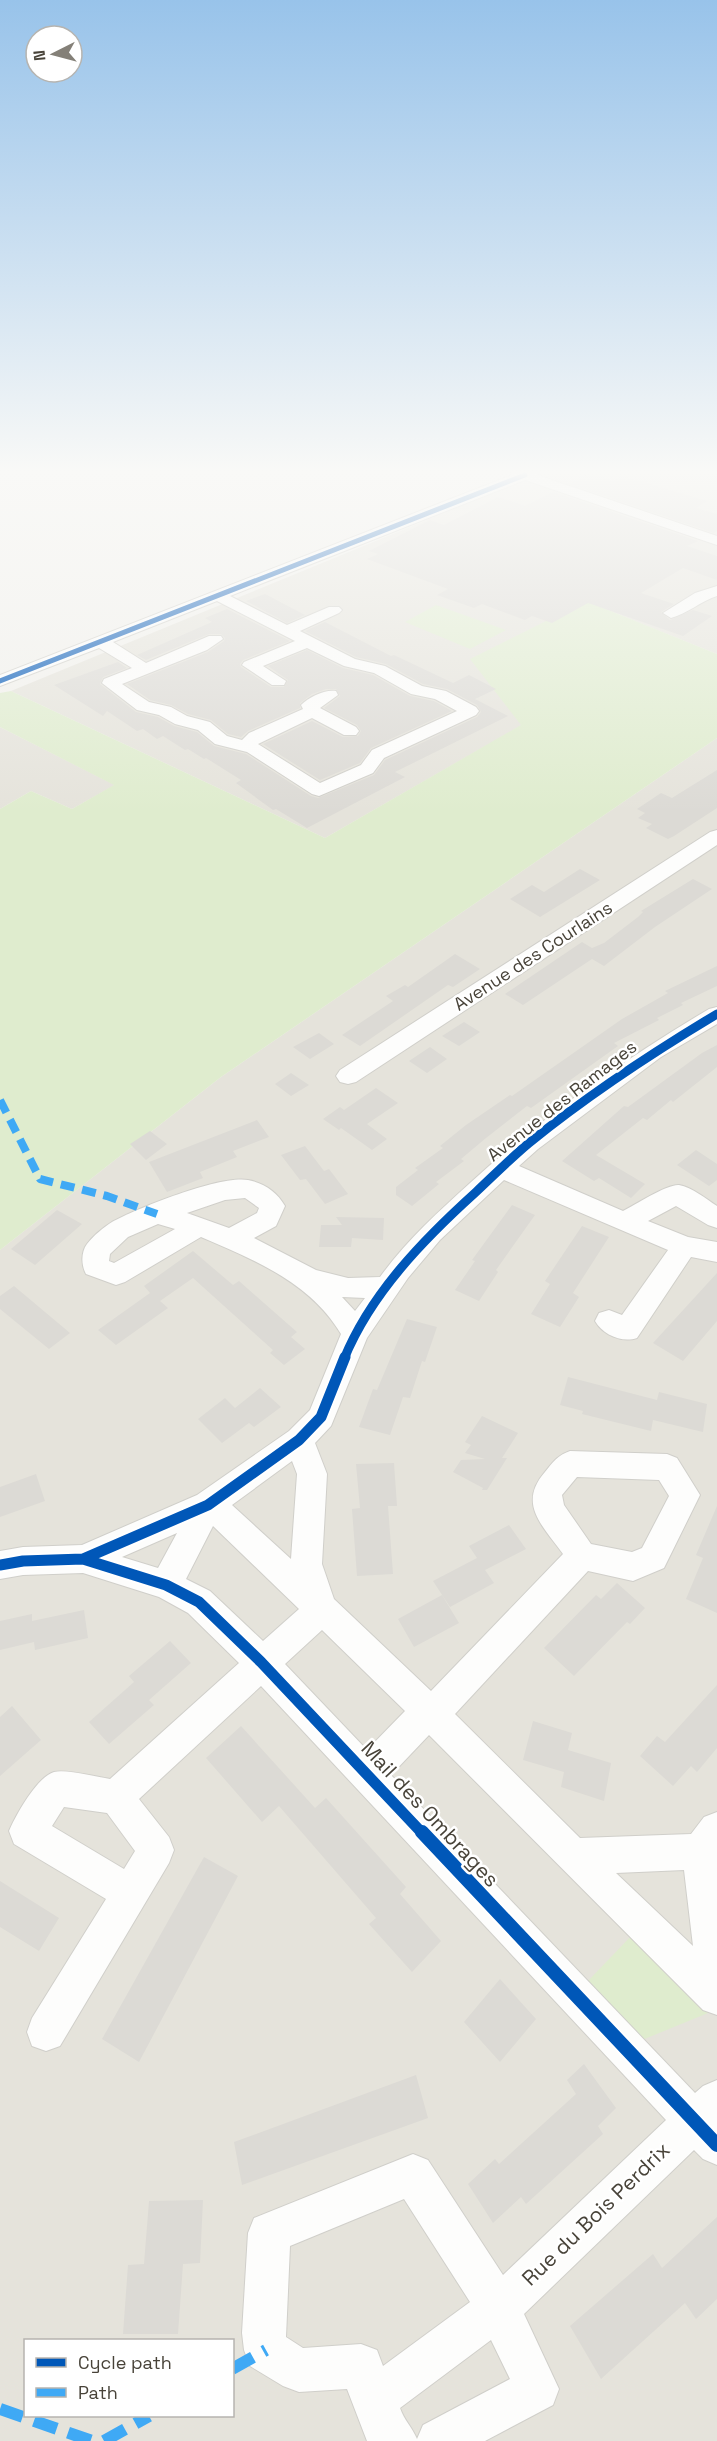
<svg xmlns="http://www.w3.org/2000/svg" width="717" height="2441" font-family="'Space Grotesk',sans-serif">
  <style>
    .residential { fill: #e5e3db; fill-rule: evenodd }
    .green { fill: #dfecce }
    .building { fill: #dcdad5 }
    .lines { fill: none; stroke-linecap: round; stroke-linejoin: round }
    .minor-casing { stroke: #d0cfca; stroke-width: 2 }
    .minor { fill: #fdfdfc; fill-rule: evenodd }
    .quiet-far1 { stroke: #3fa9f5; stroke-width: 8; stroke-dasharray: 14 8; stroke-linecap: butt }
    .quiet { stroke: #3fa9f5; stroke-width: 12; stroke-dasharray: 24 12; stroke-linecap: butt }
    .cycleway-far3-casing { stroke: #fff; stroke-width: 8 }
    .cycleway-far2-casing { stroke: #fff; stroke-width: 13 }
    .cycleway-far1-casing { stroke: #fff; stroke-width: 15 }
    .cycleway-casing { stroke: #fff; stroke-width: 18 }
    .cycleway-far3 { stroke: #0057b8; stroke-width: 5 }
    .cycleway-far2 { stroke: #0057b8; stroke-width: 9 }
    .cycleway-far1 { stroke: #0057b8; stroke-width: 11 }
    .cycleway { stroke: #0057b8; stroke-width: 14 }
    .labels { text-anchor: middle; stroke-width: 5; stroke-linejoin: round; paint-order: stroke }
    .street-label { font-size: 18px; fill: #484339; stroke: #fff }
    .near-street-label { font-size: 21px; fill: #484339; stroke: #fff }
  </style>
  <rect width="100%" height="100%" fill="#f2f1ed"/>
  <path class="residential" d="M546,471H717V654L585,601L522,725L325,838L11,691Z
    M0,727L115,785L72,809L31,791L0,809Z
    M717,738V2441H0V1250L221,1077ZM26,2340H232V2416H26Z"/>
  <path class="green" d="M586,601L717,654V738L221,1077L0,1250V809L31,791L72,809L114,785L0,727V693L11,691L325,838L521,725L470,659Z
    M436,605L506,630L470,649L405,622Z
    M634,1933L713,2011L642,2040L587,1982Z"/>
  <path class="building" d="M586,475L594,478L599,476L614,481L623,476L707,501L696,508L717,514V531L714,533L569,484Z
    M553,492L698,541L687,546L717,556V580L683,568L641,593L674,604L661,612L670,620L693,610L712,616L683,636L588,603L552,623L532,616L525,620L482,604L474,608L437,595L448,589L367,559L378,554L369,551L430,520L444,525L498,497L525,506Z
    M265,594L305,615L287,623L246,601Z
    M227,609L290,641L243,660L240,664L241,667L271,687H284L288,680L268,666L307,650L343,668L373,675L410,696L434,701L452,711L371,748L360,763L320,780L263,744L312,721L343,737L358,736L361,731L357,725L324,708L340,696L336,689H326L312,694L300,703V708L248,731L241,737L228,734L211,720L188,714L171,705L150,700L127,684L208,652L224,641L225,638L221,634H209L146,660L137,655L212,622L205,618Z
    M325,622L391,656L394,655L453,683L469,675L496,689L475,699L508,716L395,772L405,777L307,828L276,809L273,810L236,783L241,780L206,758L204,759L188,749L185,750L163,736L157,739L143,729L137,731L107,711L103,716L54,685L118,662L127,668L103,677L100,684L136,712L158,717L174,726L197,732L214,746L246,754L311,796L318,798L374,775L385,760L477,717L481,712L477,705L447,689L423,684L386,664L356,657L305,631Z
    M717,770V808L674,836L668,839L646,828L652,824L638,818L645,813L637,809L661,793L672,798Z
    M580,869L600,880L540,917L510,899L532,885L544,892Z
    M693,879L712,889L655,927L604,966L592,959L523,1005L505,994L582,942L592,948L604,943L638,917L643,912L641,911Z
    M455,954L480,969L453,987L448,985L360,1046L342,1035L393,1001L386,996L405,985L408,987Z
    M717,966V986L681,1003L683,1005L657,1018L659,1020L614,1043L618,1046L531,1108L527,1106L486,1138L461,1159L464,1161L436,1182L439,1184L412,1206L396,1195V1187L418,1170L415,1168L443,1148L440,1146L466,1125L510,1095L512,1096L622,1019L668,993L665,991Z
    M464,1022L480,1032L459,1046L442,1036Z
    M319,1033L334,1044L310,1059L293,1047Z
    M717,1045V1067L673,1102L671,1100L647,1120L643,1118L596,1155L645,1184L631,1198L599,1178L594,1181L562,1161L624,1106L628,1107L702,1053Z
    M430,1047L447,1059L427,1073L409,1061Z
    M291,1073L309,1085L291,1096L275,1084Z
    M376,1088L398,1103L367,1124L387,1139L372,1150L341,1128L339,1130L323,1119L340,1107L344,1110Z
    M257,1120L269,1137L233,1151L237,1157L200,1172L203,1178L167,1192L149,1162Z
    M150,1131L167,1144L146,1160L130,1144Z
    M305,1146L324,1171L329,1169L348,1194L325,1204L306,1179L300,1180L281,1155Z
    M696,1150L717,1164V1180L709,1186L677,1165Z
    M512,1205L535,1215L496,1270L498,1272L479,1301L455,1290L475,1261L472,1260Z
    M57,1210L82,1224L35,1265L11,1249Z
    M336,1217L384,1218L383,1240L352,1238L351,1247H319L321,1225H342Z
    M582,1226L609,1237L573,1293L579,1297L560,1327L531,1314L550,1284L545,1281Z
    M193,1251L233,1285L239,1281L297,1332L291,1337L305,1349L284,1365L270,1353L273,1350L193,1278L160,1301L168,1308L116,1345L98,1330L150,1293L144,1286Z
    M717,1273V1321L683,1361L653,1343Z
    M14,1286L70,1333L49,1349L0,1309V1296Z
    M407,1319L437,1327L425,1362L422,1361L410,1398L403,1397L390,1435L359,1427L373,1389L377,1390Z
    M568,1377L657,1400L659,1392L707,1404L703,1432L653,1420L651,1431L582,1414L583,1411L560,1405Z
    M260,1388L281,1407L254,1427L249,1423L222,1443L198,1419L225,1398L235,1408Z
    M482,1416L518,1433L502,1458H507L487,1490H482L483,1488L453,1472L461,1460L485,1459L465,1453L471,1445L465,1442Z
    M394,1463L397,1506H388L393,1574L357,1576L352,1509L360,1508L356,1464Z
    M36,1474L45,1501L0,1517V1487Z
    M717,1506V1613L686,1599L703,1558L696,1555Z
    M509,1525L526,1549L485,1570L494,1583L450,1607L433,1581L477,1558L469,1546Z
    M617,1583L645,1608L630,1624L627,1622L574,1676L544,1648L596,1595L601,1599Z
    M442,1595L459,1623L414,1647L398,1619Z
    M84,1610L88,1638L35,1650L34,1642L0,1650V1621L32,1614V1621Z
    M170,1641L191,1663L149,1700L154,1705L109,1744L89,1722L134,1682L129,1676Z
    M717,1685V1748L697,1772L691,1766L673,1786L640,1756L657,1736L665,1742Z
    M12,1706L41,1740L0,1776V1717Z
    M533,1721L572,1733L568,1750L611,1763L604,1801L561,1787L564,1772L523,1760Z
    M241,1726L315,1808L326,1798L406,1887L400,1894L441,1941L412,1972L369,1924L376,1918L279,1806L262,1822L206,1758Z
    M204,1857L238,1876L139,2062L102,2039Z
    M0,1881L59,1918L39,1951L0,1927Z
    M500,1979L536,2019L500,2062L464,2022Z
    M584,2064L616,2108L598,2126L603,2134L526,2204L521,2197L493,2223L468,2184L495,2159L499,2164L576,2094L567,2080Z
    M416,2075L428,2118L242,2185L234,2142Z
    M203,2200L200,2263L183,2264L178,2334H123L128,2265L144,2264L149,2201Z
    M717,2217V2299L696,2319L685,2303L601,2379L570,2326L653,2254L662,2268Z"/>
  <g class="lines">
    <defs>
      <path id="minor" d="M510,471H542L537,475L717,536V545L525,480L230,596L287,625L329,607H339L342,610L339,613L300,631L355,659L385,666L422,686L446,691L476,707L479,711L476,715L384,758L373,773L319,796L312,794L247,752L215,744L198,730L175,724L159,715L137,710L102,683L104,679L132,668L99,648L0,686V675L512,475ZM217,601L295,641L244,662L242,665L272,685H284L286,681L263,666L307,648L344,666L374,673L411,694L435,699L457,711L372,750L361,765L320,783L258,744L312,718L344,735H356L359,731L356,727L320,708L338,695L336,691C325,689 309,697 301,705L303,709L249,733L242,740L227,736L210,722L187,716L171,707L149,702L122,684L207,650L223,639L221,636H209L146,663L113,642Z
        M717,586V596C701,601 687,614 671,618L663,613L695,593Z
        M717,830V845L356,1082L348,1084L340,1082L336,1076L340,1070L710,832Z
        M717,1007V1024L661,1057L538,1149L519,1166L623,1211C635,1205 667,1184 679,1185C692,1187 706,1199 717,1206V1228L708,1225L676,1206L648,1221L688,1237L717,1242V1262L691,1257L637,1338C622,1343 603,1335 595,1321L599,1313L609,1310L622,1315L668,1250L504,1180L440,1240L408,1278L367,1338L331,1426L315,1443L327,1474L322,1564L334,1599L431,1691L563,1554C543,1526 517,1504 545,1472C553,1462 558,1455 570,1451L667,1454L677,1458L700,1495L664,1568L633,1581L588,1571L455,1714L580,1838L691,1834L704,1817L717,1812V2015L703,2010L429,1735L391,1775L695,2093L703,2086L717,2080V2165L703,2159L694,2150L524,2314L559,2389L553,2405L485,2441H367L347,2389L299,2392L283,2386L250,2366L244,2350L242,2333L248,2233L254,2218L413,2154L428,2160L503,2275L666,2120L261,1686L139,1799L169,1837L174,1850L169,1863L60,2046L46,2051L32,2046L27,2032L32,2018L106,1899L14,1844L9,1831C16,1815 37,1777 54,1772C67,1769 96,1777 110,1779L239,1663L188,1613L159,1597L83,1573L23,1575L0,1579V1551L23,1547L82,1545L197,1495L289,1431L310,1410L341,1334C310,1282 254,1260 201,1237L125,1282L116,1285L86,1274C81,1265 81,1252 87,1244C93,1236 104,1227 112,1222C138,1208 220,1175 248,1180C264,1183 277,1192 285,1206L276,1226L254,1238L316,1270L348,1278L380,1277C406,1241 437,1213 469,1184C542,1117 623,1060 709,1009ZM245,1198L259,1208L257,1213L229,1228L187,1213L225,1200ZM158,1224L175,1229L114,1263L109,1261L110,1254L128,1237ZM342,1297L365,1298L355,1311ZM292,1461L297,1474L291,1559L232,1505ZM577,1477L659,1480L669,1496L642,1548L632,1552L591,1544L564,1505L562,1495ZM213,1526L299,1609L263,1641L210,1591L186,1579ZM177,1533L158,1568L122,1557ZM322,1630L405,1711L367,1750L285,1664ZM64,1807L107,1813L135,1851L124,1869L52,1826ZM684,1870L693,1946L616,1873ZM404,2199L470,2302L383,2366L377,2350L361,2344L303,2348L286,2337L290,2246ZM491,2340L510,2379L423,2425L417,2439C412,2427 404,2420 400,2408Z"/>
    </defs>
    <use href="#minor" class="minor-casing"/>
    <use href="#minor" class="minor"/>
    <path class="quiet-far1" d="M0,1100L40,1179L107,1196L157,1214"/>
    <path class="quiet" d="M232,2369L266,2350
      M0,2409L92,2441
      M104,2441L149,2416"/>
    <defs>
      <path id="cycleway-far3" d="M0,681L525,475"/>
      <path id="cycleway-far2" d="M344,1359C371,1293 424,1239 476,1192C493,1176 511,1158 529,1143C588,1095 652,1053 717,1014"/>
      <path id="cycleway-far1" d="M83,1559L208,1505L299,1440L321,1417L345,1357
        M0,1565L23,1561L83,1559L166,1585L199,1602L261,1662L423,1834"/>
      <path id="cycleway" d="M422,1832L717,2145"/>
    </defs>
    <use href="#cycleway-far3" class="cycleway-far3-casing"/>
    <use href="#cycleway-far2" class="cycleway-far2-casing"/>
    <use href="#cycleway-far1" class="cycleway-far1-casing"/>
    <use href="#cycleway" class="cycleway-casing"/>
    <use href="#cycleway-far3" class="cycleway-far3"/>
    <use href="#cycleway-far2" class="cycleway-far2"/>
    <use href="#cycleway-far1" class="cycleway-far1"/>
    <use href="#cycleway" class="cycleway"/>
  </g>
  <linearGradient id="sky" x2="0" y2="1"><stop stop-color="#98c3ea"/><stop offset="0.58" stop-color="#f9f9f7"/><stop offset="1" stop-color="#f9f9f7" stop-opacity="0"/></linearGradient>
  <rect width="717" height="813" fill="url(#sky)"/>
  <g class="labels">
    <g class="street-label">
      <text transform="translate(533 956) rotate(-33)" y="6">Avenue des Courlains</text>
      <text transform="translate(562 1101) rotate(-38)" y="6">Avenue des Ramages</text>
    </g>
    <g class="near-street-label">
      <text transform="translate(430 1814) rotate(47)" y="7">Mail des Ombrages</text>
      <text transform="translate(596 2214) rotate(-44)" y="7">Rue du Bois Perdrix</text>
    </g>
  </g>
  <rect x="24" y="2339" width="210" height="78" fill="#ffffff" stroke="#b6b4b0" stroke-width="1.5"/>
  <rect x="36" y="2358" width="30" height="9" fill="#0057b8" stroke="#b6b4b0" stroke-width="1.5"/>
  <text x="78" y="2369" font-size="18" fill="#484339">Cycle path</text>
  <rect x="36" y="2388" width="30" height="9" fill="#3fa9f5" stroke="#b6b4b0" stroke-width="1.5"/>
  <text x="78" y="2399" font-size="18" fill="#484339">Path</text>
  <g transform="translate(54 54) rotate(264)"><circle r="28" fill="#ffffff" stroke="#b6b4b0" stroke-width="1.5"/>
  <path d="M0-4.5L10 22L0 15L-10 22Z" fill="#848078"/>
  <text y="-9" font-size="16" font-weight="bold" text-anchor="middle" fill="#484339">N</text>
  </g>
</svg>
